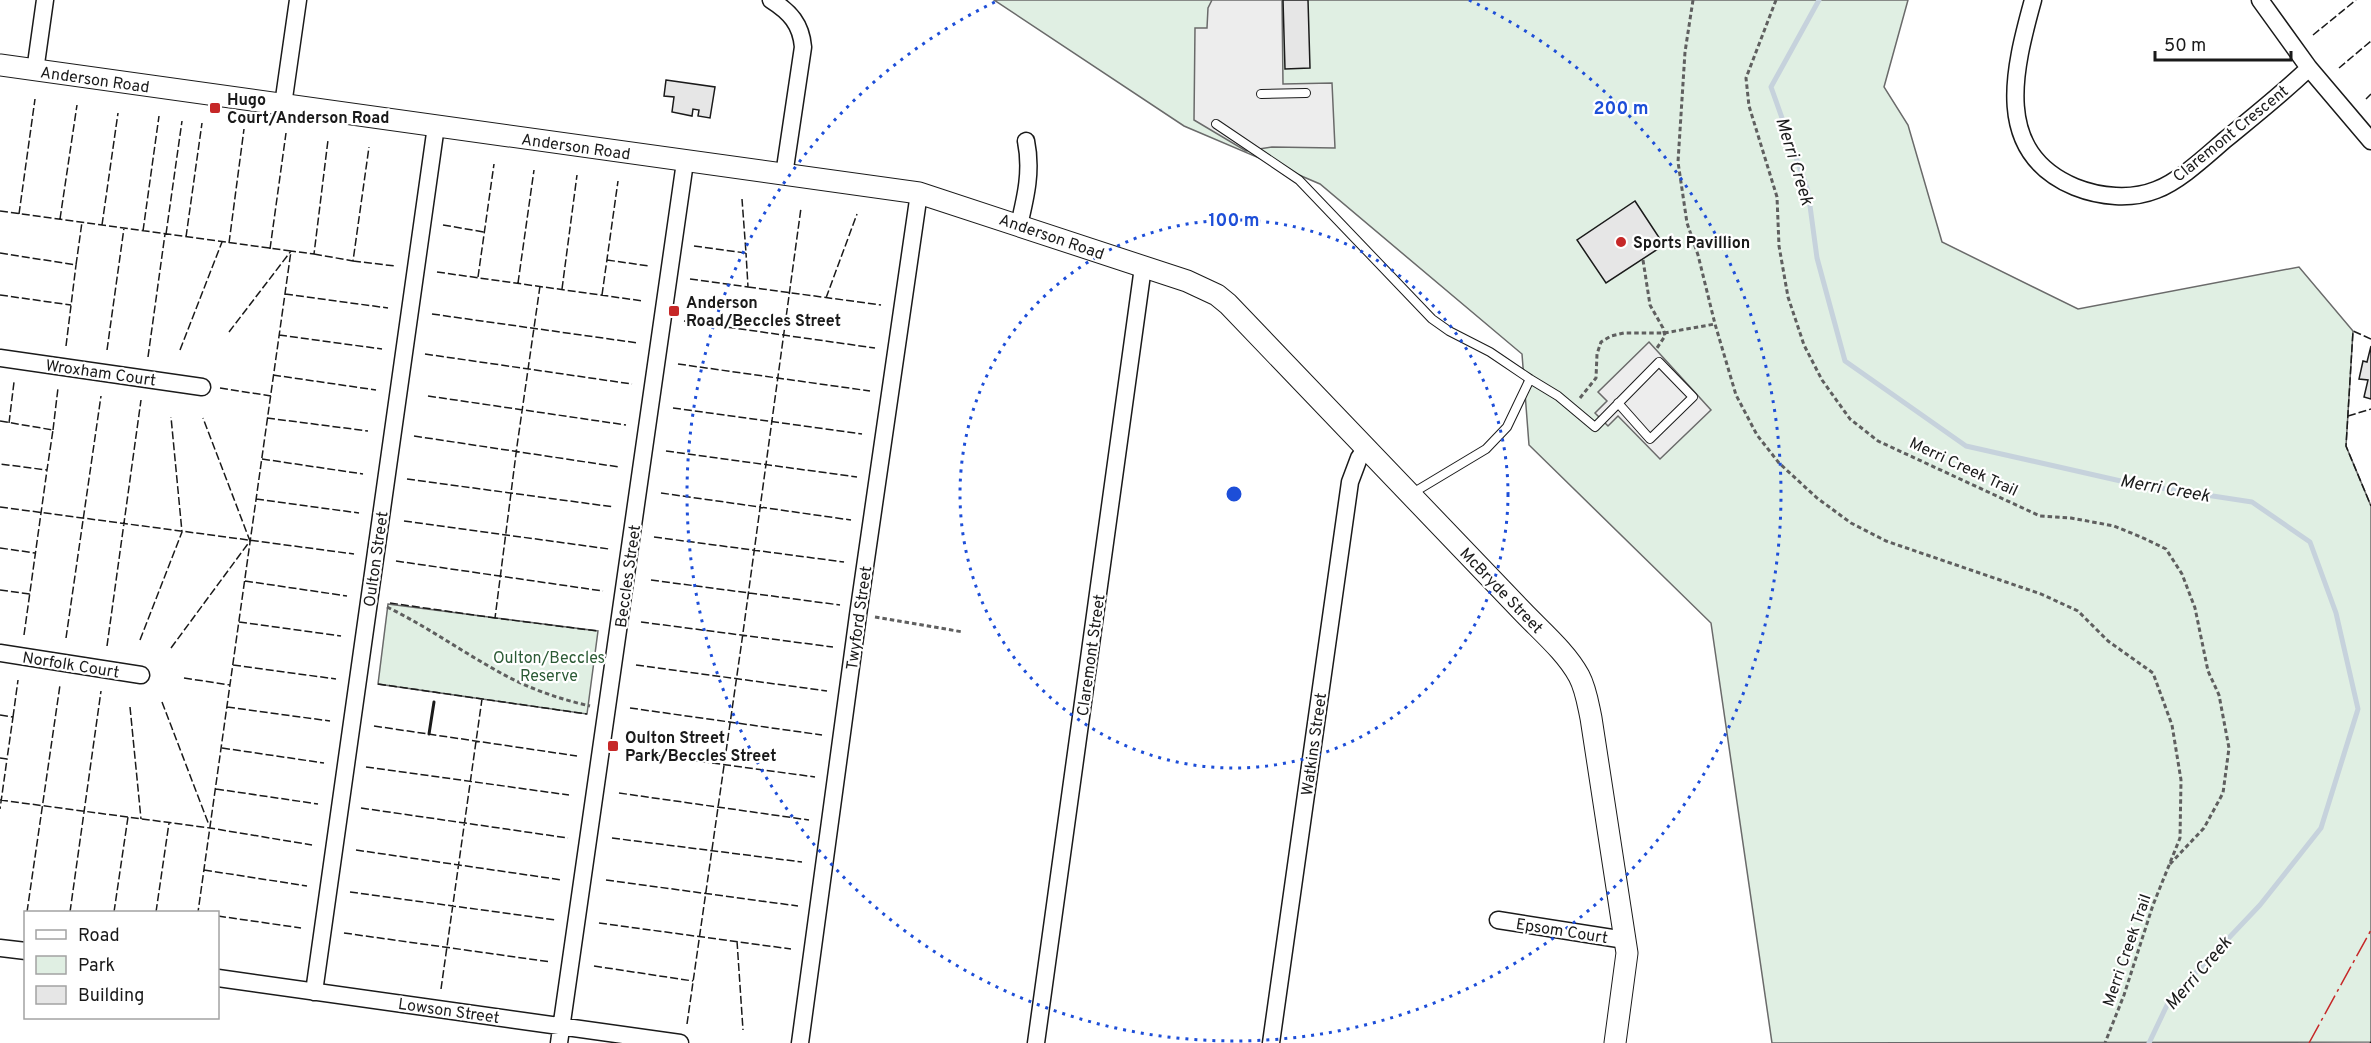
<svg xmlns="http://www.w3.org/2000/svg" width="2371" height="1043" font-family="Overpass,sans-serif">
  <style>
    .green { fill: #e0efe3; stroke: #6a6a6a; stroke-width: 1.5 }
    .parking { fill: #ededed; stroke: #6a6a6a; stroke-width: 1.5 }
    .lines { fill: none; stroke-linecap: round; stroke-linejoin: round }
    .stream { stroke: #c6d2dc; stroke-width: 5 }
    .building { fill: #e6e6e6; stroke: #1a1a1a; stroke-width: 1.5 }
    .service-casing { stroke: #1a1a1a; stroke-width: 10 }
    .minor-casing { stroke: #1a1a1a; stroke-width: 19 }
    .tertiary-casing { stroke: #1a1a1a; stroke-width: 23 }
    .path { stroke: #5f5f5f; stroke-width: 3; stroke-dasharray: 4.5 3; stroke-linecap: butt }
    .service { stroke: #fff; stroke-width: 8 }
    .minor { stroke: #fff; stroke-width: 16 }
    .tertiary { stroke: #fff; stroke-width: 21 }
    .fence { stroke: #1a1a1a; stroke-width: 1.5; stroke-dasharray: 8 3; stroke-linecap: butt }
    .wall { stroke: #1a1a1a; stroke-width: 3 }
    .power { stroke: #c62828; stroke-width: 1.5; stroke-dasharray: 21 4.5 3 4.5; stroke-linecap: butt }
    .ring { fill: none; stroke: #1d4ed8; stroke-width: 3; stroke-dasharray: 3 6 }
    .poi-dot { fill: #c62828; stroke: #fff; stroke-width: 2 }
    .labels { text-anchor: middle; stroke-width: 4.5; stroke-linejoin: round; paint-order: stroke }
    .street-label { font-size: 16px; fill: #1a1a1a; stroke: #fff }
    .poi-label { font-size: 16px; font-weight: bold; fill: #1a1a1a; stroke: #fff; text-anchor: start }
    .park-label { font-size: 16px; fill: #2b5a34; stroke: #fff }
    .water-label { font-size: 18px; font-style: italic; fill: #1a1a1a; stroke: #fff }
    .centre { fill: #1d4ed8; stroke: #fff; stroke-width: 3 }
    .ring-label { font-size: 18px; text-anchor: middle; font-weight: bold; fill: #1d4ed8; stroke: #fff; stroke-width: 4.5; stroke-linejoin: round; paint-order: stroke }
  </style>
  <rect width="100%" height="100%" fill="#fff"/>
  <path class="green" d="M994,0H1908L1884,87L1908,125L1942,242L2078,309L2299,267L2353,331L2346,446L2371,506V1042L1772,1043L1711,623L1529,445L1522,354L1320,184L1184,126Z
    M388,604L598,631L587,714L378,684Z"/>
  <path class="parking" d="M1212,0H1282L1283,84L1332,83L1335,148L1272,147L1246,151L1194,120L1195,28H1207L1208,8Z
    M1649,342L1711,410L1660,459L1618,416L1608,426L1595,413L1607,401L1598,392Z"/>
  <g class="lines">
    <path class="stream" d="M1819,0L1771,87L1808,191L1817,258L1845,361L1966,446L2134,484L2252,502L2310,542L2336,613L2358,709L2321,828L2260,905L2169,1001L2149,1043"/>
  </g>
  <path class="building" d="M1283,0H1308L1310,68L1285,69Z
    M666,80L715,87L710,118L698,116L699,110L693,109L692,116L672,112L674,97L664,96Z
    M1635,201L1664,245L1606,283L1577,240Z
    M2371,346V399L2364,397L2368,380L2359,379L2363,361L2367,362Z"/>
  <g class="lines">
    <defs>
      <path id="service" d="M1261,94L1306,93
        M1216,124L1299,180L1432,319L1449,331L1490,352L1530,379L1507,427L1486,449L1411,494
        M1530,379L1558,396L1595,427L1659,362L1693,397L1650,439L1618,403"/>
      <path id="minor" d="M771,0C790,12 801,24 803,47L784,175
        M2033,0C2014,69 1992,152 2075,187C2100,197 2131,200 2156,190C2180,181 2206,156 2226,139C2254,116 2283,93 2309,68
        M2260,0L2309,68L2371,141
        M35,71L45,0
        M283,105L298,0
        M1019,225C1026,196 1032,170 1026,141
        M0,358L202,387
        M0,653L141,675
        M1498,920L1625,940
        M0,948L26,951
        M218,978L680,1043
        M314,992L436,126
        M559,1043L685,162
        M800,1043L858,615L919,193
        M1036,1043L1143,267
        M1271,1043L1350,482L1359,458L1366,448"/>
      <path id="tertiary" d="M0,65L919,193L1187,281L1217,295L1228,304L1522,611C1541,631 1566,652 1579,676C1586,689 1588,704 1591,718L1627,953L1615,1043"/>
    </defs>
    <use href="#service" class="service-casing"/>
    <use href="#minor" class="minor-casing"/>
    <use href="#tertiary" class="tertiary-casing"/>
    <path class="path" d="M1693,0L1685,52L1678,162L1687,223L1698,255L1715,324L1736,395L1757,435L1779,463L1817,498L1851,523L1886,541L2041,594L2078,611L2108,641L2153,673L2172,725L2181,780L2180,838L2153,905L2124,995L2105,1043
      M1776,0L1746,78L1749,106L1777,197L1779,246L1788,297L1804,345L1822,380L1850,419L1878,441L2040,516L2071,518L2114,526L2141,537L2166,549L2182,574L2195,608L2208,671L2219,695L2229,748L2223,793L2204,828L2170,864
      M1643,260L1650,305L1663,328L1665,336L1657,348
      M1580,398L1596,378L1597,354L1601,342L1611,336L1624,333H1664L1715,324
      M387,607C426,626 461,651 499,672C527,688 559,699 590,706
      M875,617L963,632"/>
    <use href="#service" class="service"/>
    <use href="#minor" class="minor"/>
    <use href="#tertiary" class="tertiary"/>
    <path class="fence" d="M2313,35L2356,0
      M2339,68L2371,41
      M2366,99L2371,94
      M0,211L291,251L198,912
      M19,214L35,99
      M60,219L77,105
      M102,225L118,113
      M443,225L484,232
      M143,231L159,116
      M166,234L182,121
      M186,237L202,123
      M229,243L244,129
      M694,246L746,253L742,199
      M270,249L286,133
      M0,253L76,265L82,222
      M314,254L353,261L369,147
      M607,260L649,266
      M353,261L395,266
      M437,272L643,301
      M478,277L494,164
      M690,279L748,287L746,253
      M518,283L534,170
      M540,286L517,446L495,618L598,631
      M748,287L881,305
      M562,289L577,175
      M285,294L388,308
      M0,295L71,305
      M602,295L618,181
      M826,298L857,214
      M432,314L638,343
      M684,321L875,348
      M229,332L291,251L314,254L328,140
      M279,335L382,349
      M2371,339L2353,331L2346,446L2371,506
      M66,346L76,265
      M107,350L124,228
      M180,350L222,242
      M425,354L632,384
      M148,357L165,234
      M678,364L870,391
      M273,375L376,390
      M220,388L271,396
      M428,396L626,425
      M673,408L862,434
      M2348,416L2371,409
      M267,418L368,431
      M0,421L53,430L47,470L0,464
      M9,423L14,382
      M53,430L58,388
      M414,436L619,467
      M666,451L857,477
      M262,459L363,474
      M407,479L614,507
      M661,493L851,520
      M256,499L359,513
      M0,507L354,554
      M404,521L609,549
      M654,537L844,562
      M0,548L35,553
      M396,561L603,591
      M651,580L840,605
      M245,581L347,596
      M0,590L30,594
      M390,603L495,618
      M239,622L341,636
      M641,622L833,647
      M24,635L47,470
      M66,638L101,396
      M140,640L182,532L171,417
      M107,646L141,400
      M171,648L250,541L203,418
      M233,665L336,679
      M636,665L827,691
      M184,678L230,685
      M378,684L587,714
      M162,702L209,825
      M130,707L141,819
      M227,707L330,721
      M630,708L822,735
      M0,715L13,717L7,759
      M13,717L18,680
      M374,726L577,756
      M222,748L324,763
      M625,751L815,777
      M0,758L7,759L0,809
      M366,767L569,795
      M216,789L318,804
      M619,793L809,820
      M0,800L210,828L312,845
      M361,808L568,838
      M612,838L802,862
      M356,850L562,880
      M204,870L307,886
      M606,880L798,906
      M350,892L556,920
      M27,912L60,685
      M70,912L101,691
      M114,912L128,817
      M156,912L169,823
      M218,916L301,928
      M599,923L791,949
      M25,930L26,926
      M344,933L551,962
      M737,941L743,1030
      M594,966L693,981
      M441,989L482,699
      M687,1024L742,640L801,208
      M2370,1043L2371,1042"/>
    <path class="wall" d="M429,734L434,702"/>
    <path class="power" d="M2309,1043L2371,930"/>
  </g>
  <g class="ring">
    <circle cx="1234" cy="494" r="274"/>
    <path d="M1469 0A547 547 0 1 1 999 0"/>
  </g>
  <g class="poi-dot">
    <rect x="209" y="102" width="12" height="12" rx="3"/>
    <circle cx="1621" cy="242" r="6"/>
    <rect x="668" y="305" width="12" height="12" rx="3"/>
    <rect x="607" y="740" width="12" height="12" rx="3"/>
  </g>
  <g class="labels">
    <g class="street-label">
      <text transform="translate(95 79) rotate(8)" y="6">Anderson Road</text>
      <text transform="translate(2230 133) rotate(-39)" y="6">Claremont Crescent</text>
      <text transform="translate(576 146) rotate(8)" y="6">Anderson Road</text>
      <text transform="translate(1052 236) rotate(19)" y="6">Anderson Road</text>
      <text transform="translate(101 372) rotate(8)" y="6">Wroxham Court</text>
      <text transform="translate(1964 466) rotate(25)" y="6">Merri Creek Trail</text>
      <text transform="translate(375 559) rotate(-82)" y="6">Oulton Street</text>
      <text transform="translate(627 576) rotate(-82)" y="6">Beccles Street</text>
      <text transform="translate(1502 590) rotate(46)" y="6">McBryde Street</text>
      <text transform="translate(858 618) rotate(-82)" y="6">Twyford Street</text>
      <text transform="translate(1090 655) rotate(-82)" y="6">Claremont Street</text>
      <text transform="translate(71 664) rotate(9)" y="6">Norfolk Court</text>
      <text transform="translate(1313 744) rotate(-82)" y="6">Watkins Street</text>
      <text transform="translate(1562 930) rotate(9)" y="6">Epsom Court</text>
      <text transform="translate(2126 950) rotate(-71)" y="6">Merri Creek Trail</text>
      <text transform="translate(449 1010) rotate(8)" y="6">Lowson Street</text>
    </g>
    <g class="poi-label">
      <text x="227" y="105">Hugo<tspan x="227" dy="18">Court/Anderson Road</tspan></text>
      <text x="1633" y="248">Sports Pavillion</text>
      <text x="686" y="308">Anderson<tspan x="686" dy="18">Road/Beccles Street</tspan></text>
      <text x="625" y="743">Oulton Street<tspan x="625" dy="18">Park/Beccles Street</tspan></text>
    </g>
    <g class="park-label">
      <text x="549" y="663">Oulton/Beccles<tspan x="549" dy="18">Reserve</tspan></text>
    </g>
    <g class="water-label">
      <text transform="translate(1795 161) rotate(73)" y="6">Merri Creek</text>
      <text transform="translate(2165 488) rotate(10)" y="6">Merri Creek</text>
      <text transform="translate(2198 973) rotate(-49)" y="6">Merri Creek</text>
    </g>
  </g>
  <circle cx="1234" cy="494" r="9" class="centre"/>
  <g class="ring-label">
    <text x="1621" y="114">200 m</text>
    <text x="1234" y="226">100 m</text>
  </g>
  <rect x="24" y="911" width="195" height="108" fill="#ffffff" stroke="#a3a3a3" stroke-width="1.5"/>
  <rect x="36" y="930" width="30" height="9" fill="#ffffff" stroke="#a3a3a3" stroke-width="1.5"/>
  <text x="78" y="941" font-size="18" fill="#1a1a1a">Road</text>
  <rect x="36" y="956" width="30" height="18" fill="#e0efe3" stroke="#a3a3a3" stroke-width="1.5"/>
  <text x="78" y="971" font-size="18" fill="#1a1a1a">Park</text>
  <rect x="36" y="986" width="30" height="18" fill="#e6e6e6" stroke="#a3a3a3" stroke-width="1.5"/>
  <text x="78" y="1001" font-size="18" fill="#1a1a1a">Building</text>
  <path d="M2155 51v9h136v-9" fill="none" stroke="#1a1a1a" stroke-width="3"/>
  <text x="2164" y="51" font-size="18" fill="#1a1a1a" stroke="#ffffff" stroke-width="4.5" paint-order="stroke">50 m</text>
</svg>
